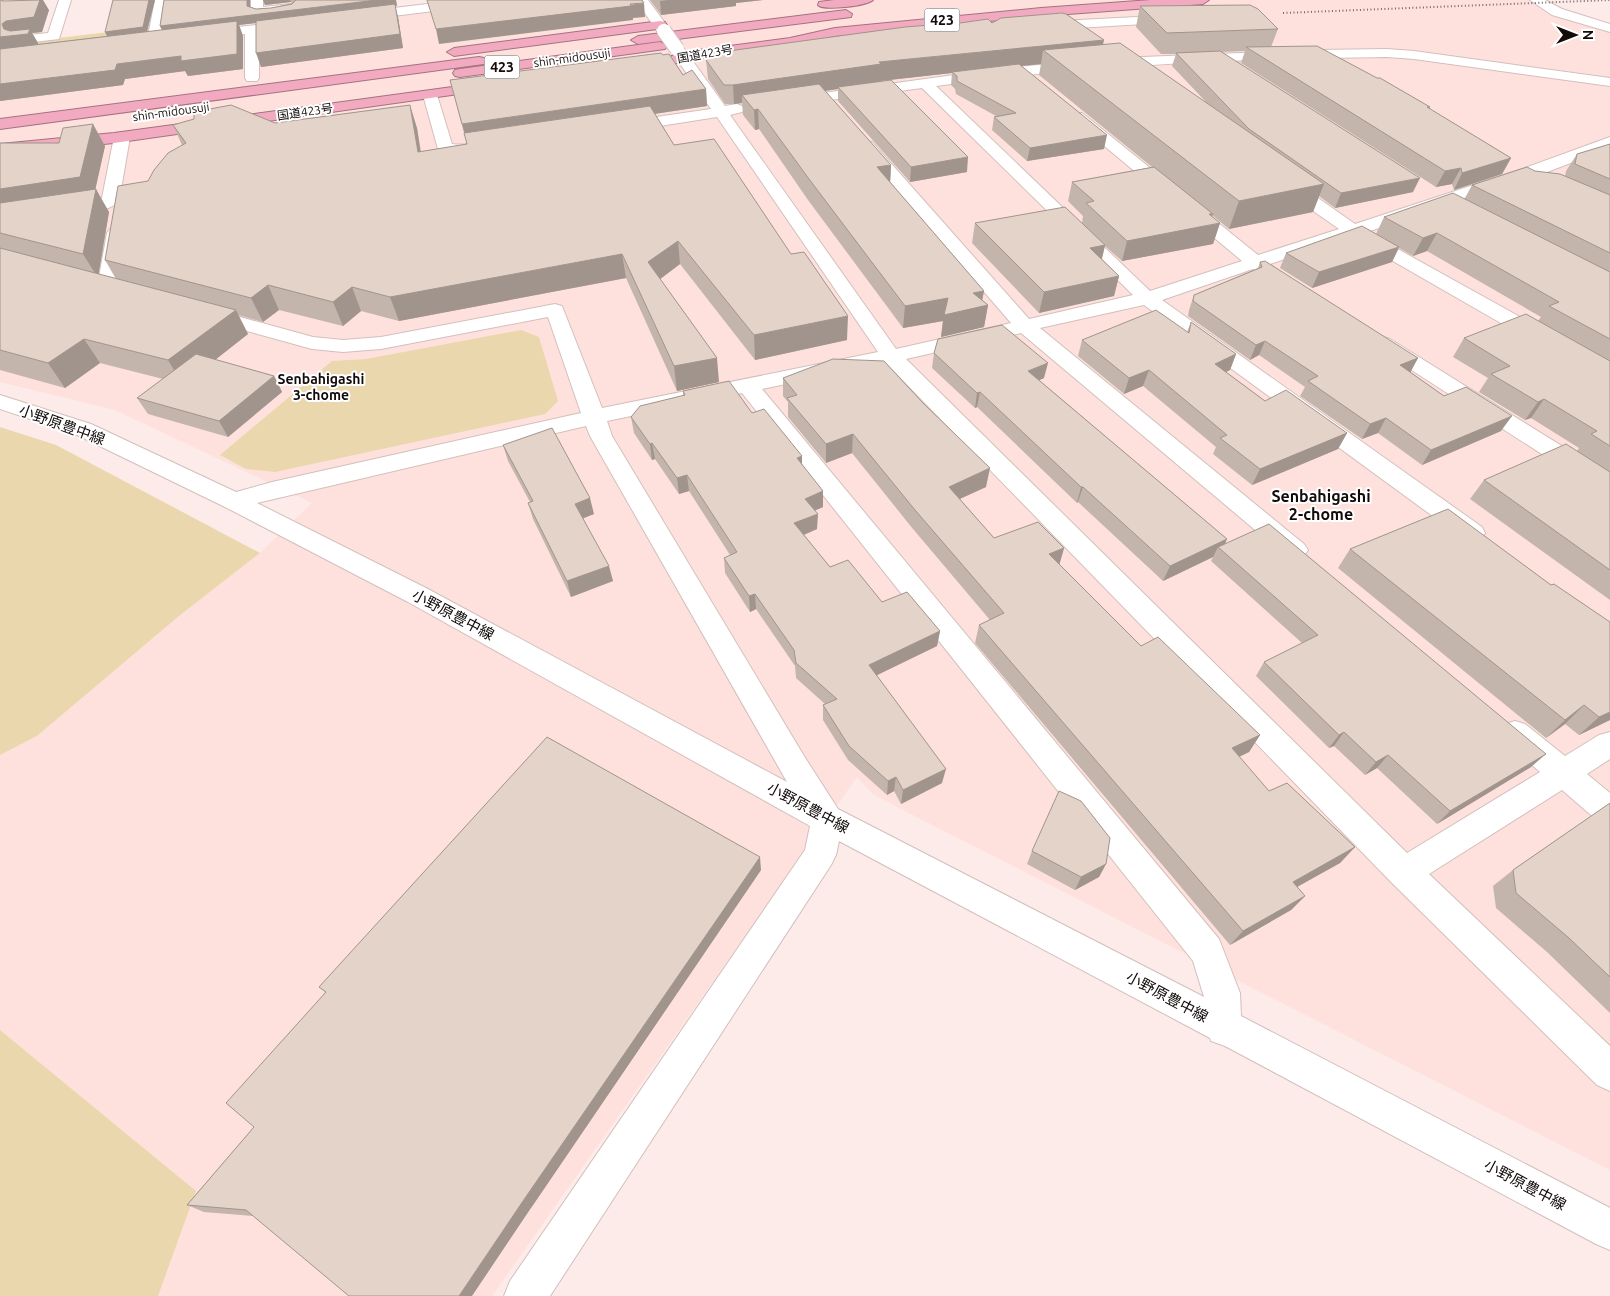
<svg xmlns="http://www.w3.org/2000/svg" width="1610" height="1296" font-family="Ubuntu,'Noto Sans JP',sans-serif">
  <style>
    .built { fill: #fee1dc }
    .green { fill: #ebd7ad }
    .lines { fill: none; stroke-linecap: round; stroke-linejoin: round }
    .minor-casing { stroke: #d3bfbc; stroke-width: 2 }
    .highway-casing { stroke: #a47281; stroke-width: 2 }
    .minor { fill: #fff; fill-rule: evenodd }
    .highway { fill: #f2aac1; fill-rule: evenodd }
    .rail { stroke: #746867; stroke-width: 2; stroke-dasharray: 1 2.5; stroke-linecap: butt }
    .minor-bridge-casing { stroke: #d3bfbc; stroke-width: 16; stroke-linecap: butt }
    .minor-bridge { stroke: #fff; stroke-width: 14 }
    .wall { fill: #c4b5ac }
    .shaded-wall { fill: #a0948c }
    .building { fill: #e4d3c8; stroke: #a0948c }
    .labels { text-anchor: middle; stroke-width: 4; stroke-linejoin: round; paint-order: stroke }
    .far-street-label { font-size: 12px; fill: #120b0a; stroke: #fff }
    .shield { fill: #fff; stroke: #595454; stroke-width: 1 }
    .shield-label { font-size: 14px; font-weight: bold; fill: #120b0a }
    .far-neighbourhood-label { font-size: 14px; font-weight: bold; fill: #120b0a; stroke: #fff }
    .street-label { font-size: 15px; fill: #120b0a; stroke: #fff }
    .neighbourhood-label { font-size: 16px; font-weight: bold; fill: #120b0a; stroke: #fff }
  </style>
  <rect width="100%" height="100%" fill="#fcebe9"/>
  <path class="built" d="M492,0H1541L1557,8L1610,25V1170L901,809L873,794L857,777L492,1296H158L196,1191L0,1030V755L37,736L179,616L260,553L312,503L115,410L0,382V59Z"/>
  <path class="green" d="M150,27L148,36L0,56V45Z
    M521,330L539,337L558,401L545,414L275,472L246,469L220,455L332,361L366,359Z
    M0,427L56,445L260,553L179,616L37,736L0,755Z
    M0,1030L196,1191L158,1296H0Z"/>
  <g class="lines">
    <defs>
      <path id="minor" d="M59,0H71L59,39L0,46V38L48,33Z
        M155,0H167L161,41L154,45L147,41Z
        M251,0H263V7L291,4L297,8C292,14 256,18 251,12Z
        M461,0H498L492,4L360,20L353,16L360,12Z
        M636,0H648L671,31L669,34H659Z
        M1530,0H1545L1562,9L1610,24V32L1552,15Z
        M1174,15L1179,16L1181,19L1179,22L1042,30L1035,26L1042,22Z
        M292,21L297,22L299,25L297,28L259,33V78L257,81H247L245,78V34L203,39L196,35L203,31Z
        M677,45L682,46L725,106L737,104L742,106L745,109L742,112L730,115L896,349L1011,323L860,148L858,145L860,142H872L1029,319L1133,295L922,88L792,105L787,104L785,101L787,98L1005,68L1118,58L1316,50L1387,49L1414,51L1610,78V86L1414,59L1387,57C1236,59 1086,65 936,86L1150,291L1242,261L1072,119L1069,116L1072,113H1082L1258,255L1339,229L1279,187L1277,183L1279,179H1291L1355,224L1522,169L1610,137V148L1534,177L1367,232L1610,367V382L1602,381L1351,237L1270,264L1277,271L1275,275C1265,277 1261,275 1253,269L1162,300L1482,527L1485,533L1482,539L1473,542L1464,539L1144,305L1040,328L1304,544L1308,550L1304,556L1295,559L1286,556L1021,333L906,359L1407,853L1540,772L1505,742L1500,733L1505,724L1515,721L1525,724L1565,756L1599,735L1610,732V759L1587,774L1610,793V826L1599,822L1562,790L1429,874L1610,1046V1091L1597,1085L1392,883L886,363L762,389L1219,939L1240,993L1241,1016L1610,1208V1250L1596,1244L1225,1046L1211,1041L1210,1038L839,841L836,855L831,865L550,1296H504L510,1281L805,850L810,826L408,602L225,507L75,434L0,409V395L91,424L236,492L272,482L581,413L548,317L381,349L343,352L312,349L200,318L197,314L200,310L207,308L313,337L343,340L381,337L555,304L562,306L602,408L878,352L717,117L622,132L617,130L614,127L617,124L622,122L711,109L670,49ZM742,393L1193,961L1204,997L838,809L804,756L612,436L607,421ZM586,426L590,436L787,782L426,588L257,503Z
        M430,91L435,92L437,95L452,144C464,146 477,142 489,145L491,148L489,151C475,155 450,161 438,149L423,95L425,92Z
        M122,132L128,134L130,137L119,201C108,217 22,223 0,226V216L91,203L102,198L114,137L116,134Z
        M116,228L122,229L125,233L117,288L114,292L107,294L100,292L97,288L107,233L110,229Z
        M1383,337L1390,339L1610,476V495L1602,493L1376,347L1373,343L1376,339Z"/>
      <path id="highway" d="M834,0H873C867,6 823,11 818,5L819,2Z
        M1151,0H1209L1203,4L1041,16L835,36L790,46L686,60L665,67L636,70L631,69L629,66L631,63L663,59L683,52L790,38L835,28L1041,8Z
        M846,10L852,14L851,17L638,44L631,40L638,36Z
        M660,21L665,22L667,25L665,28L454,56L447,52L454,48Z
        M660,42L667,46L665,49L460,77L455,76L453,73L455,70L460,69Z
        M479,57L484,58L486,61L484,64L0,129V119Z
        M489,82L494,83L496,86L494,89L114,143L0,154V144L114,133Z"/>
    </defs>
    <use href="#minor" class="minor-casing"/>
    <use href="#highway" class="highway-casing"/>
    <use href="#minor" class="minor"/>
    <use href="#highway" class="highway"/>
    <path class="rail" d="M1283,13L1610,0"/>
    <defs>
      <path id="minor-bridge" d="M664,31L677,49"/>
    </defs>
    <use href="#minor-bridge" class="minor-bridge-casing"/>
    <use href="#minor-bridge" class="minor-bridge"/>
  </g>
  <path class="wall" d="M0,0L49,10L42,32L32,33L38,43V44L107,36L155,0L147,32L162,30L160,26L164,0H250V7L256,9L271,8L292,3L291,2L265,5L263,0H396L397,6H395L398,17L403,48L261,67L256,23L239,25L243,36V69L188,76L185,71L125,79L123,85L0,101Z
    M650,0H763L736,3V6L661,15Z
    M1140,6L1278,29L1271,47L1430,107L1429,109L1511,158L1502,174L1454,190L1452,184L1436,187L1241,63L1245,51L1222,52L1413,192L1335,208L1319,196L1313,212L1229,229L1212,215V216L1220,223L1213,244L1122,261L1105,246L1102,259L1119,276L1114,296L1039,313L972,243L975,223H1082L1083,216L1068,201L1072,182L1152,167L1039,75L1041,64L1022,66L1104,149L1027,161L992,130L994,117L996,116L956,94L955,89L951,85L952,73L880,81L967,172L910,182L838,101V89L825,91L891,165L890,182L984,291L982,300L988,305L984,327L941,337L943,321L903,328L808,200L759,129L755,130L743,115L742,103L734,104H725L708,79L706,60L992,23L1103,44L1206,102L1172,66L1176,54H1161L1136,27Z
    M663,55L683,75L706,89L707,106L654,114L674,145L847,340L755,360L680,264L660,279L719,382L677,391L626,278L399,321L361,311L343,326L279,310L263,322L238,315L248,334L215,360L274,376L282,392L228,437L148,414L137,398L163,379L100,363L65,388L0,370V143L105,146L95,189L109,212L98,274L116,279L105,260L148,181L182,145L173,125L275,123L417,128L421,152L467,144L450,80Z
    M1610,144V600L1470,499L1484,480L1577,451L1579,448L1531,418L1525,420L1479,392L1488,378L1453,357L1464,338L1538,321L1541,317L1427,251L1413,256L1399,248L1392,262L1312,288L1280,268L1286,253L1376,234L1384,217L1465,198L1472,185L1535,171L1565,176L1566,171L1577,154Z
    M1260,262L1418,358L1410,372L1444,396L1501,431L1422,465L1378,433L1362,439L1300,396L1305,387L1259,355L1250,360L1188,316L1189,310L1194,295L1258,268Z
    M1191,322L1236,354L1230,370L1226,372L1265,401L1347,433L1338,449L1252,485L1213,454L1216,447L1143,386L1124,394L1078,356L1082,340L1187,332Z
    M934,353L1044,378L1039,380L1227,539L1225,544L1531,767L1437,824L1377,768L1365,775L1334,746L1329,748L1256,676L1264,662L1302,643L1211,561L1213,557L1163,581L1078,502L1077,503L977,407L975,408L932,368Z
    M783,378L986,487L960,499L994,538L1064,548L1059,565L1141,646L1260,735L1249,752L1239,757L1269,791L1355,847L1340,863L1297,887L1305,896L1291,910L1230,945L975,643L979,625L990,620L913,529L852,453L826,463L788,417V402L783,396Z
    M683,391L752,413L802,464L823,507L815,510L817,529L804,535L830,567L882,602L940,631L937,646L877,675L942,783L901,804L894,791L887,795L848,760L823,720V705L825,704L796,678L795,666L756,609L750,612L725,573L724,558L730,555L689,491L679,494L655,459L652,460L634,433L631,417L683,396Z
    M503,445L594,514L583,518L613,581L571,597L533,519L528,503L530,502L508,461Z
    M1350,549L1610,720L1579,735L1565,724L1546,738L1338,568Z
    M1610,803V1013L1547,952L1496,908L1493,886L1513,870Z
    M1032,851L1106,864L1099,877L1075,890L1027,864Z
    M761,870L531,1208L253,1216L204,1212L187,1205L254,1127L325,992L319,987Z"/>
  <path class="shaded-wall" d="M40,0H43L49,10L42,32L32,33L38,43L37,49L0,53V37L4,29L2,24L6,21Z
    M149,0H155L146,35L109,40L105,32Z
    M247,0H250V14L247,6Z
    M263,0H290L291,2L265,5Z
    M377,0H396L397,6H395L398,17L403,48L261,67L256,53L395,6L239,25L243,36V69L188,76L185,71L125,79L123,85L0,101V84L117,64L181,56L237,54L164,34L160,26Z
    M668,0H763L736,3V6L661,15L660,1Z
    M644,3L645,17L633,18V20L439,44L436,29Z
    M1104,40L1100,58L1043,50L1041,64L954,73L952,72V73L880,81V83L838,87V89L747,102L742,95V103L734,104L733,85L879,62Z
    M706,89L707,106L467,142L462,124Z
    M410,105L417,128L424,175L418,152Z
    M758,109L759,129L755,130L754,110Z
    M93,124L105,146L93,200L0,214V189Z
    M1107,135L1104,149L1027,161L1030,148Z
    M968,157L967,172L910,182L911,167Z
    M1511,158L1502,174L1454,190L1462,173Z
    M891,165L890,186L877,167Z
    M1461,168L1452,184L1436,187L1445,171Z
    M1420,178L1413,192L1335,208L1341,193Z
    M1324,184L1313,212L1229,229L1239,201Z
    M96,189L109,212L98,278L83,254Z
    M1209,214H1213L1208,226L1220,223L1213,244L1122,261L1127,241Z
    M1437,233L1427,251L1413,256L1423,238Z
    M678,241L680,264L651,286L648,262Z
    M1105,245L1100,266L1090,248Z
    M1399,247L1392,262L1312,288L1319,272Z
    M622,254L626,278L399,321L390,297Z
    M1119,276L1114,296L1039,313L1044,292Z
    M268,285L279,310L263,322L251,298Z
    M352,287L361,311L343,326L333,302Z
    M984,291L981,306L988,305L984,327L941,337L943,321L903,328L905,306Z
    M236,310L248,334L183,385L168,360Z
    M848,316L847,340L755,360L754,335Z
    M84,339L100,363L65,388L48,363Z
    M1265,341L1259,355L1250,360L1256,345Z
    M1236,354L1230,370L1209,380L1215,364Z
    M717,358L719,382L677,391L674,366Z
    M1418,358L1410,373L1400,365Z
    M1048,363L1044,378L1025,387L1028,371Z
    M1149,370L1143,386L1124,394L1129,378Z
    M274,376L282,392L228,437L219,421Z
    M980,392L977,407L975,408L977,393Z
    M1544,399L1531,418L1525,420L1538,402Z
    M1512,416L1501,431L1422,465L1431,450Z
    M1386,418L1378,433L1362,439L1370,424Z
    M1347,433L1338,449L1252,485L1260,469Z
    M853,434L852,453L826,463V444Z
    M652,443L655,459L652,460L650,444Z
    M802,456V472L797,458Z
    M990,468L986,487L946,505L949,487Z
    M687,475L689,491L679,494L677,478Z
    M1081,487H1083L1078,502L1077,503Z
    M823,491V507L805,515V499Z
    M590,498L594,514L579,520L575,504Z
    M818,514L817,529L794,539V523Z
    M1227,539L1222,550L1218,547L1213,557L1163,581L1170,566Z
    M1064,548L1059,566L1049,554Z
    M609,566L613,581L571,597L567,581Z
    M755,594L756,609L750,612L749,596Z
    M940,631L937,646L867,680L869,665Z
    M1584,705L1565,724L1546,738L1565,720Z
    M1610,712V720L1579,735L1599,717Z
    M1344,732L1334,746L1329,748L1339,735Z
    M1260,735L1249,752L1222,765L1232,748Z
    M1546,754L1531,767L1437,824L1450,811Z
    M1388,755L1377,768L1365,775L1376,762Z
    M946,769L942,783L901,804L903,790Z
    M896,777L894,791L887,795L888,781Z
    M1355,847L1340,863L1279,897L1293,882Z
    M760,857L761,870L531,1208L472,1296H459L523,1201Z
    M1106,864L1099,877L1075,890L1081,877Z
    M1305,896L1291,910L1230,945L1243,931Z"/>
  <path class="building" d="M0,0H2V1L40,0L34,17L6,21L2,24L4,29L10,31L30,29L28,34L0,37Z
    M113,0H149L143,27L105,32Z
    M164,0H247V6L256,9L271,8L292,4L296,0H377L160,26Z
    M427,0H642L644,3L630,4L631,6L436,29Z
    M395,4L400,34L256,53V21Z
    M1250,5L1258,9L1278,29L1167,33L1140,6Z
    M1062,13L1066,14L1104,40L879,62L881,64L733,85H724L706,60L721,52L905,27L930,25L932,27L988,19L992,23L1001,18Z
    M237,21V54L181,61V56L117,64L115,70L0,84V49Z
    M1120,43L1324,184L1239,201L1043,50Z
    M1317,46L1377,78H1380L1430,107H1427L1511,158L1462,173L1461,168L1445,171L1246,47Z
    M1220,51L1420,178L1341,193L1249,129L1176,53Z
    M661,53L663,55L669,54L683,75L692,70L706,89L462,124L450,80Z
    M1019,64L1107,135L1030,148L994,117L1016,113L957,81V76L952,72Z
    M891,80L968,157L911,167L838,87Z
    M819,84L891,165L877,167L984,291L973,293L988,305L944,315L948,298L905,306L809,179L758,109L754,110L742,95Z
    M231,105L275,123L410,105L418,152L467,144L464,133L650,106L674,145L714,139L791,254L804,252L848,316L754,335L678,241L648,262L717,358L674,366L622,254L390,297L352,287L333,302L268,285L251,298L105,260L118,186L148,181L154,170L168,153L186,143L173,125L194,119V112Z
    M93,124L80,177L0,189V143H59L63,128Z
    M1610,144V179L1575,164L1577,154Z
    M1154,167L1213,214H1209L1220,223L1127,241L1086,203L1094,201L1072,182Z
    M1527,167L1535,171L1560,174L1610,195V253L1472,185Z
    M96,189L83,254L0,233V203Z
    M1453,193L1610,272V339L1549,306L1559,302L1437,233L1423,238L1384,217Z
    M1065,207L1105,245L1090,248L1119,276L1044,292L975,223Z
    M1362,226L1399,247L1319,272L1286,253Z
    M0,248L236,310L168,360L84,339L48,363L0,350Z
    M1265,261L1418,358L1400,365L1444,396L1466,387L1512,416L1431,450L1386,418L1370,424L1308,381L1318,376L1265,341L1256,345L1193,301L1194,295L1262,267L1260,262Z
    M1156,310L1189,333L1191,322L1236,354L1215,364L1265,401L1286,390L1347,433L1260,469L1220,438L1227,435L1149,370L1129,378L1082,340Z
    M1526,314L1610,361V446L1591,434L1597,431L1544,399L1538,402L1491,374L1510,366L1464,338Z
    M1002,325L1048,363L1028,371L1227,539L1170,566L1083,487H1081L980,392L977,393L934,353L938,339Z
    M196,354L274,376L219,421L137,398Z
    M833,359L884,361L923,403L990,468L949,487L994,538L1038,522L1064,548L1049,554L1141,646L1158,637L1260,735L1232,748L1269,791L1287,783L1355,847L1293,882L1305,896L1243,931L979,625L1004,613L915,510L853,434L826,444L787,398L797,395L783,378Z
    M729,381L752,413L764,409L802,456L797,458L823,491L805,499L818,514L794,523L830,567L848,560L882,602L907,592L940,631L869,665L946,769L903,790L896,777L888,781L849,746L823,705L837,699L796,663L794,650L755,594L749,596L724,558L737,552L687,475L677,478L652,443L650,444L631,417L640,406L685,395L683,391Z
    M552,428L590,498L575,504L609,566L567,581L528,503L533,501L503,445Z
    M1566,444L1610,472V570L1484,480Z
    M1448,509L1551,585L1554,584L1610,622V712L1599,717L1584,705L1565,720L1350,549Z
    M1269,524L1546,754L1450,811L1388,755L1376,762L1344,732L1339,735L1264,662L1318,635L1218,547Z
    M547,737L760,857L523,1201L459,1296H349L246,1210L187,1205L254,1127L226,1103L326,992L319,987Z
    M1059,791L1081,801L1110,838L1106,864L1081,877L1032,851Z
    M1610,803V977L1569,938L1516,893L1513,870Z"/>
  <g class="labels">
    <g class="far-street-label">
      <text transform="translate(705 54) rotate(-10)" y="4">国道423号</text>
      <text transform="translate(572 58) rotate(-8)" y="4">shin-midousuji</text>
      <text transform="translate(171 112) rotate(-8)" y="4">shin-midousuji</text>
      <text transform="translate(305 112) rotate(-8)" y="4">国道423号</text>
    </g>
    <g class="shield">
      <rect x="924.5" y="8.5" width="35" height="23" rx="4"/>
      <rect x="484.5" y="55.5" width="35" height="23" rx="4"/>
    </g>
    <g class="shield-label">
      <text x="942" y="25">423</text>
      <text x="502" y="72">423</text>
    </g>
    <g class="far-neighbourhood-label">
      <text x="321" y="384">Senbahigashi<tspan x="321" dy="16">3-chome</tspan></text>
    </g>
    <g class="street-label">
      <text transform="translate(62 425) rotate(20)" y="5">小野原豊中線</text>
      <text transform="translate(453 615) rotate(28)" y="5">小野原豊中線</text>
      <text transform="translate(808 808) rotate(28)" y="5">小野原豊中線</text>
      <text transform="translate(1167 997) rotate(28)" y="5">小野原豊中線</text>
      <text transform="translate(1525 1185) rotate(28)" y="5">小野原豊中線</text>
    </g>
    <g class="neighbourhood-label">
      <text x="1321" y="502">Senbahigashi<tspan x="1321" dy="18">2-chome</tspan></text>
    </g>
  </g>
  <g transform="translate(1575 35) rotate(90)" stroke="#ffffff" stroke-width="4" paint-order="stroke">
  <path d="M0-4L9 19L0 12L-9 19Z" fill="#120b0a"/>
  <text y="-8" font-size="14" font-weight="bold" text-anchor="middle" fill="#120b0a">N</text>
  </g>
</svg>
